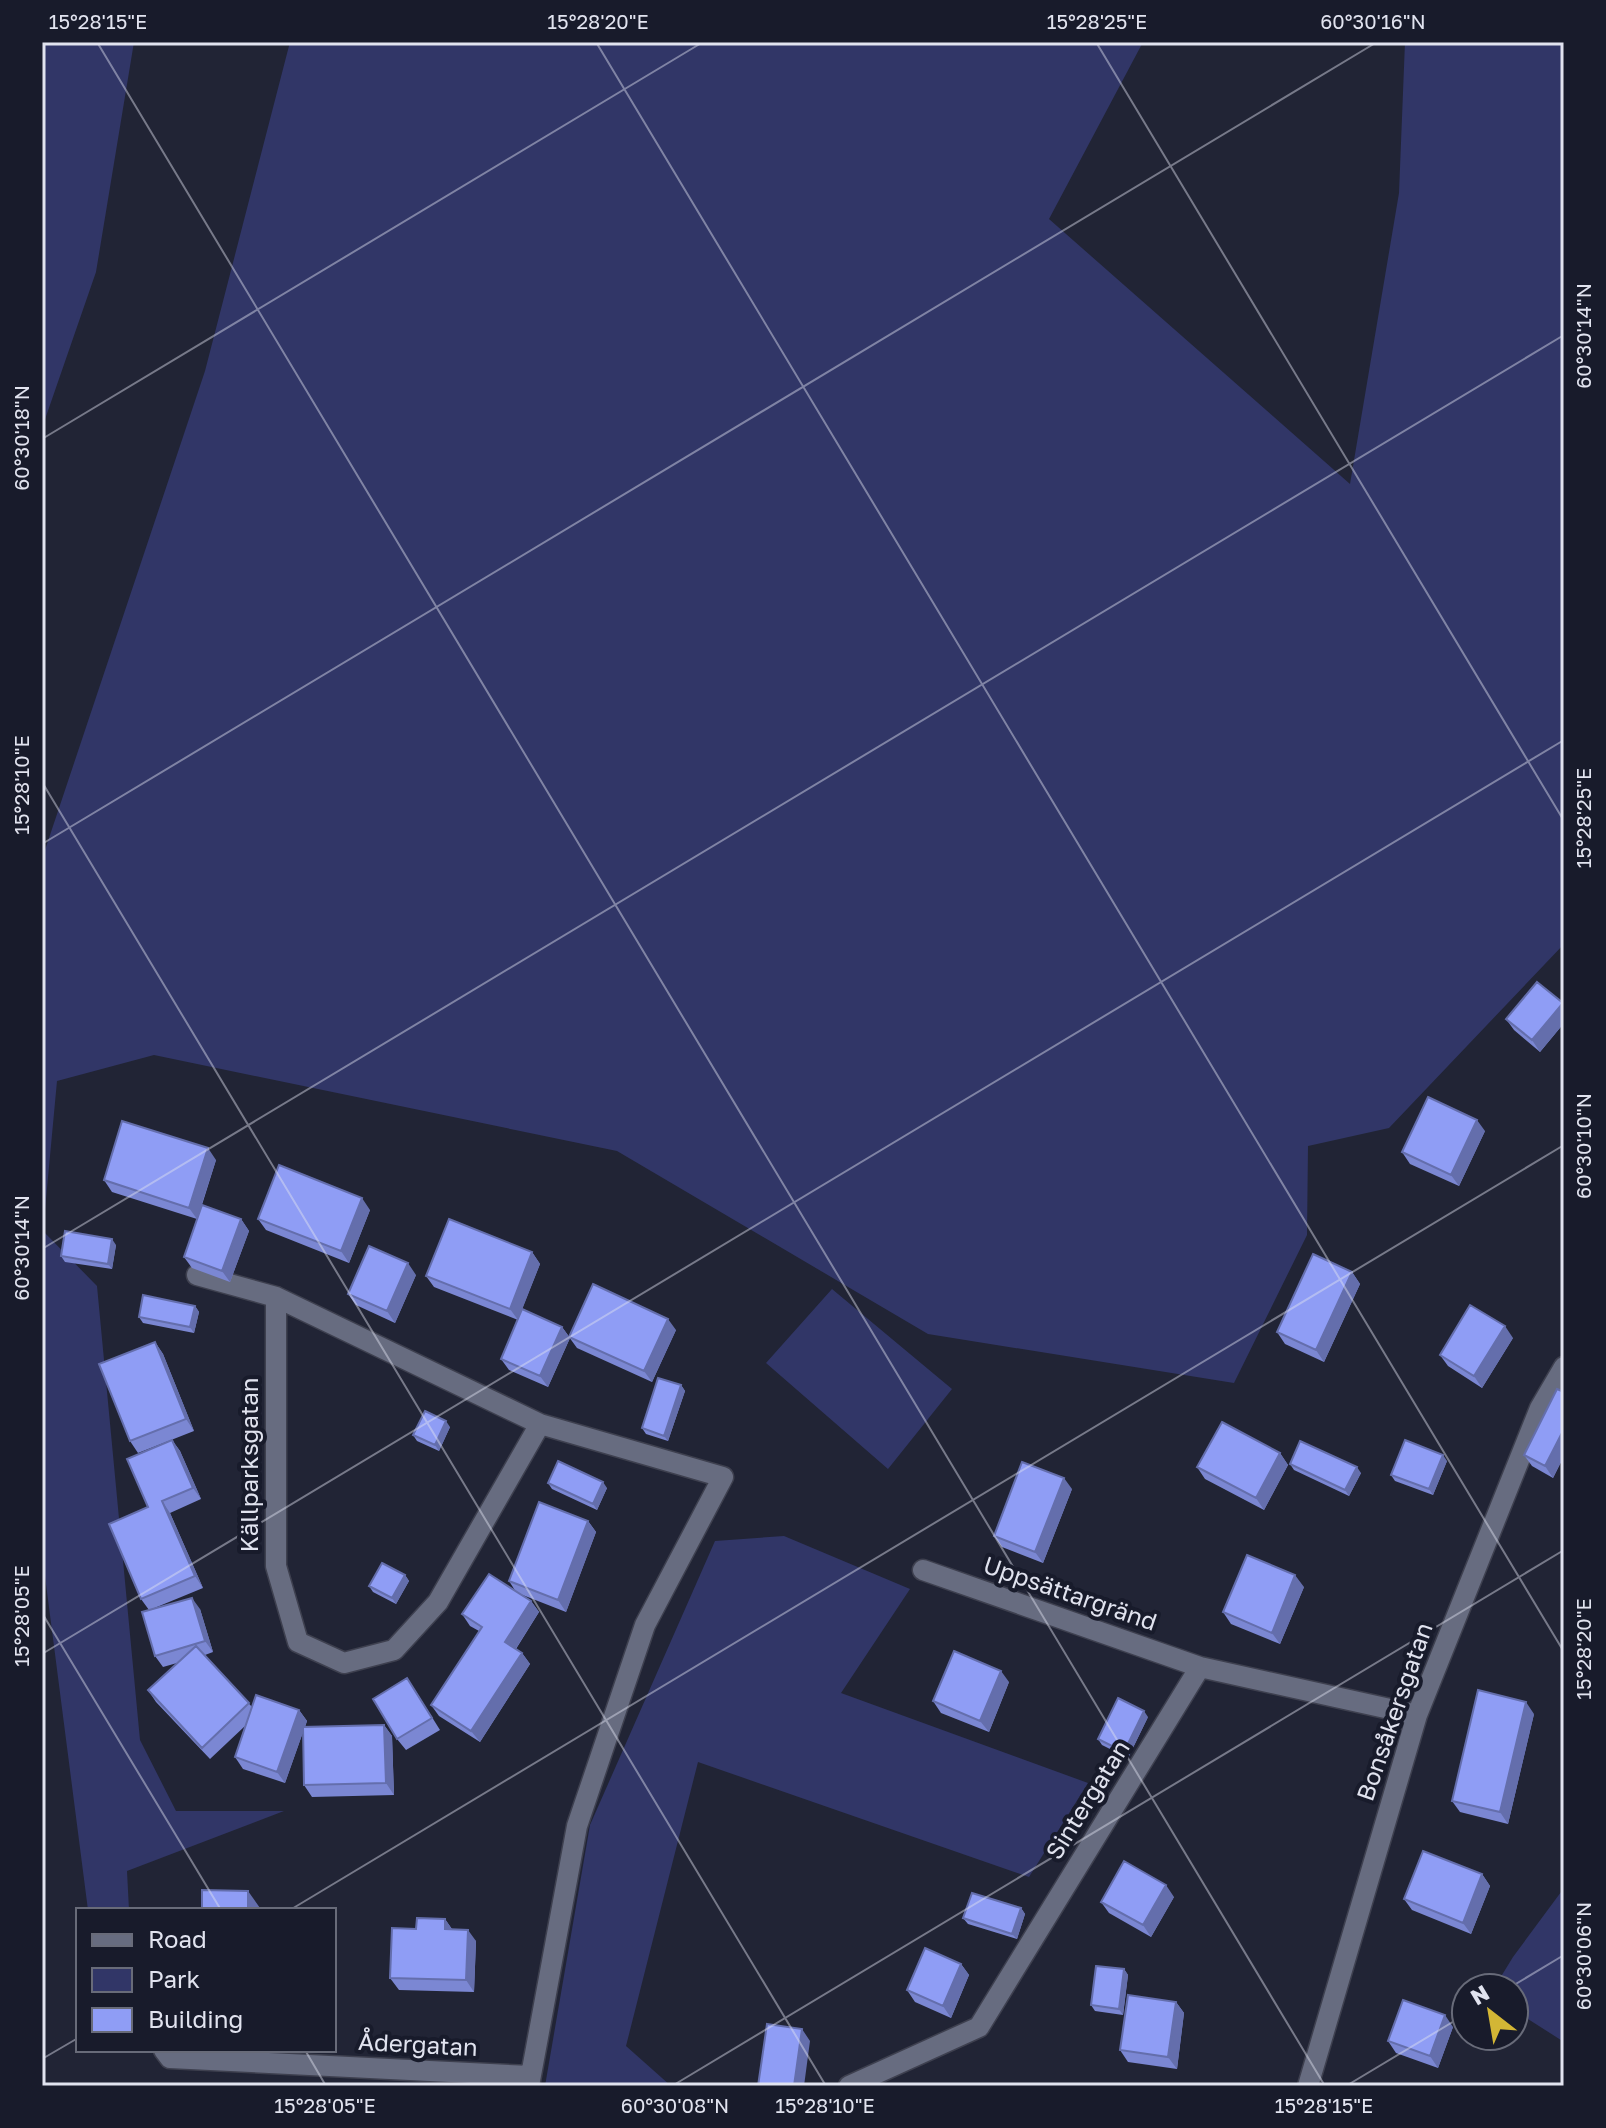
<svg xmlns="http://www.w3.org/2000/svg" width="1606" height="2128" font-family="'Golos Text',sans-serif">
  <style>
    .green { fill: #313667 }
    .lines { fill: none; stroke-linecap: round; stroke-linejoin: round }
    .minor-casing { stroke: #3e404f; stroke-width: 23 }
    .minor { stroke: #676c80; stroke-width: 20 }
    .wall { fill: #7b87d3 }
    .shaded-wall { fill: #646eac }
    .building { fill: #8f9df5; stroke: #646eac; stroke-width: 2 }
    .ticks { fill: none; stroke: #e1e3ef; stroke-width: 2; stroke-opacity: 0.45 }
    .labels { text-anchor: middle; stroke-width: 8; stroke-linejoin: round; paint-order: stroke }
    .street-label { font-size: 24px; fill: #e1e3ef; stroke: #181b2b }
    .neatline { fill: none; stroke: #e1e3ef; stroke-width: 3 }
    .ticks-label { font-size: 20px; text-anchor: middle; fill: #e1e3ef }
  </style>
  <rect width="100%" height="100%" fill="#212435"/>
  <path class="green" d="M42,42H134L96,272L42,428Z
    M290,42H1143L1049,219L1350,484L1399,193L1405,42H1564V944L1389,1128L1308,1146L1307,1235L1234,1383L928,1334L617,1151L154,1055L57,1081L43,1231L97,1286L140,1740L176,1811H284L127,1871L129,1910H88L42,1553V859L205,371Z
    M832,1289L952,1389L888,1469L766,1363Z
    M784,1536L910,1589L841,1693L1088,1783L1029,1877L698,1762L626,2046L671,2086H545L590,1825L715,1541Z
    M1564,1888V2042L1514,2010V1988H1494L1513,1957Z"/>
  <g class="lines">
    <defs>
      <path id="minor" d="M197,1275L276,1297L540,1424L723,1477L645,1625L577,1826L529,2086
        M276,1297V1566L298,1642L344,1663L394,1650L438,1602L540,1424
        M923,1570L1200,1667
        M164,2050L170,2058L530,2076
        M849,2086L979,2027L1200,1667L1417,1715
        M1308,2086L1417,1715L1540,1408L1564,1367"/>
    </defs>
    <use href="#minor" class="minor-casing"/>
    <use href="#minor" class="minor"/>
  </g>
  <path class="wall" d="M1564,1005V1023L1540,1052L1514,1030L1506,1019Z
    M1485,1131L1459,1186L1410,1164L1402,1152Z
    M216,1160L201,1208L241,1219L249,1231L230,1282L192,1268L184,1257L197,1219L112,1192L104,1180Z
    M370,1210L349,1263L266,1230L258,1219Z
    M116,1245L112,1269L65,1262L61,1256Z
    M532,1252L540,1264L522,1309L562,1327L570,1338L548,1387L509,1370L501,1359L518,1320L434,1287L426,1276Z
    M1352,1272L1360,1284L1324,1362L1285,1344L1277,1332Z
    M416,1275L395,1323L356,1305L348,1294Z
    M195,1306L199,1312L194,1333L143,1323L139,1317Z
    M676,1330L652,1382L577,1348L569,1337Z
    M1513,1338L1482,1388L1448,1366L1440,1355Z
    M155,1342L163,1354L194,1431L138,1453L130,1441Z
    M681,1385L685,1391L668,1441L646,1434L642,1428Z
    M1564,1392V1456L1553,1478L1532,1466L1524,1455Z
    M450,1427L439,1451L417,1441L413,1435Z
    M172,1440L180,1451L201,1499L170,1513L203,1588L152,1609H200L213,1652L205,1655L252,1707L299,1710L307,1721L305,1727L384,1725L392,1736L394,1795L312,1797L304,1785L303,1732L285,1783L243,1769L235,1757L245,1726L210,1759L156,1702L148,1690L177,1663L163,1667L155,1656L149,1610L141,1599Z
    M1280,1453L1288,1465L1264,1510L1205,1479L1197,1467Z
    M1447,1461L1433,1495L1395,1481L1391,1475Z
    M1290,1464L1361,1473L1349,1496L1294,1470Z
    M548,1483L607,1488L597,1510L552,1489Z
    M1072,1489L1043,1563L1002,1547L994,1536Z
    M588,1521L596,1532L566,1612L520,1594L531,1601L539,1612L516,1649L522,1653L530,1664L480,1742L439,1716L431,1705L479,1631L470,1626L462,1614L516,1592L509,1581Z
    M405,1575L409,1581L396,1604L373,1592L369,1586Z
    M1304,1587L1280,1644L1231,1624L1223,1612Z
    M1009,1682L989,1732L941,1713L933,1701Z
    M415,1690L440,1730L406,1750L397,1739Z
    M1534,1714L1508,1824L1460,1812L1452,1801Z
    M1148,1717L1128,1758L1102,1745L1098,1739Z
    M1482,1874L1490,1886L1471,1934L1412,1910L1404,1899Z
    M1174,1897L1151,1937L1109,1913L1101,1902Z
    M1021,1908L1025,1914L1017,1939L968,1924L963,1918Z
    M445,1919L452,1929L476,1941L474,1992L399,1990L390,1978L416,1929Z
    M961,1964L969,1975L951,2018L915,2002L907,1990Z
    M1124,1969L1128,1975L1123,2015L1095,2011L1091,2005Z
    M1176,2002L1184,2013L1177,2069L1128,2062L1120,2050Z
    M1453,2027L1438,2068L1396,2053L1388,2041Z"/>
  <path class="shaded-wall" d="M1563,1003L1564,1023L1540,1052L1532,1040Z
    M1477,1120L1485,1131L1459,1186L1451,1175Z
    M208,1148L216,1160L197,1219L189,1208Z
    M362,1198L370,1210L349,1263L341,1251Z
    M241,1219L249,1231L230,1282L222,1271Z
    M112,1239L116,1245L112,1269L108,1264Z
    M532,1252L540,1264L518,1320L510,1309Z
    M408,1263L416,1275L395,1323L387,1311Z
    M1352,1272L1360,1284L1324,1362L1316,1350Z
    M195,1306L199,1312L194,1333L190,1327Z
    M668,1319L676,1330L652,1382L644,1371Z
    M1505,1326L1513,1338L1482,1388L1474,1376Z
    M562,1327L570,1338L548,1387L540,1376Z
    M155,1342L163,1354L194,1431L186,1419Z
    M681,1385L685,1391L668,1441L664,1436Z
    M446,1421L450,1427L439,1451L435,1445Z
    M1564,1429V1456L1553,1478L1545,1466Z
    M172,1440L180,1451L201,1499L193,1488Z
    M1280,1453L1288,1465L1264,1510L1256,1498Z
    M1443,1455L1447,1461L1433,1495L1429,1489Z
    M1357,1467L1361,1473L1349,1496L1345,1490Z
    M1064,1478L1072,1489L1043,1563L1035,1552Z
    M603,1482L607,1488L597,1510L593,1504Z
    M162,1501L170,1513L203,1588L195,1576Z
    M588,1521L596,1532L566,1612L558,1600Z
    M405,1575L409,1581L396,1604L392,1598Z
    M1295,1575L1304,1587L1280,1644L1272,1633Z
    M192,1598L200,1609L213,1652L205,1641Z
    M531,1601L539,1612L513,1653L505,1642Z
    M522,1653L530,1664L480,1742L471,1731Z
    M1001,1671L1009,1682L989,1732L980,1721Z
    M1526,1702L1534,1714L1508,1824L1500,1812Z
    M299,1710L307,1721L285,1783L277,1772Z
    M1144,1711L1148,1717L1128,1758L1124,1752Z
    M384,1725L392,1736L394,1795L386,1783Z
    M1482,1874L1490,1886L1471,1934L1463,1923Z
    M1166,1885L1174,1897L1151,1937L1143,1925Z
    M248,1891L260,1908V1910H248Z
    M1021,1908L1025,1914L1017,1939L1012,1934Z
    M445,1919L453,1931L445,1929Z
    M468,1930L476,1941L474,1992L466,1980Z
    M961,1964L969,1975L951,2018L943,2006Z
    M1124,1969L1128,1975L1123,2015L1119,2009Z
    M1176,2002L1184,2013L1177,2069L1168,2057Z
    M1445,2015L1453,2027L1438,2068L1430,2056Z
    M802,2029L810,2041L804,2086H794Z"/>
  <path class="building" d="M1537,982L1563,1003L1532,1040L1506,1019Z
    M1428,1097L1477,1120L1451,1175L1402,1152Z
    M122,1121L208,1148L189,1208L104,1180Z
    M279,1165L362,1198L341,1251L258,1219Z
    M202,1205L241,1219L222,1271L184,1257Z
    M449,1219L532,1252L510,1309L426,1276Z
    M65,1231L112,1239L108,1264L61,1256Z
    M369,1246L408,1263L387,1311L348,1294Z
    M1313,1254L1352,1272L1316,1350L1277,1332Z
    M593,1284L668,1319L644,1371L569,1337Z
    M143,1295L195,1306L190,1327L139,1317Z
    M1470,1305L1505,1326L1474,1376L1440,1355Z
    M522,1309L562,1327L540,1376L501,1359Z
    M155,1342L186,1419L130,1441L99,1364Z
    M658,1378L681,1385L664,1436L642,1428Z
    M1557,1389L1564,1392V1429L1545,1466L1524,1455Z
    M425,1411L446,1421L435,1445L413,1435Z
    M1222,1422L1280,1453L1256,1498L1197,1467Z
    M172,1440L193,1488L162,1501L195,1576L141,1599L109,1524L148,1507L127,1459Z
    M1405,1440L1443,1455L1429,1489L1391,1475Z
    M1300,1441L1357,1467L1345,1490L1290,1464Z
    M558,1461L603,1482L593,1504L548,1483Z
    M1022,1462L1064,1478L1035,1552L994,1536Z
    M539,1502L588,1521L558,1600L509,1581Z
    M1247,1555L1295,1575L1272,1633L1223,1612Z
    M382,1563L405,1575L392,1598L369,1586Z
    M489,1574L531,1601L505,1642L522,1653L471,1731L431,1705L482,1627L462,1614Z
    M192,1598L205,1641L155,1656L142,1612Z
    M196,1646L249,1703L202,1748L148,1690Z
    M954,1651L1001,1671L980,1721L933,1701Z
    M407,1678L432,1718L397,1739L373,1699Z
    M1478,1690L1526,1702L1500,1812L1452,1801Z
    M256,1695L299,1710L277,1772L235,1757Z
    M1118,1698L1144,1711L1124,1752L1098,1739Z
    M384,1725L386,1783L304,1785L303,1727Z
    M1423,1851L1482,1874L1463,1923L1404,1899Z
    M1124,1861L1166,1885L1143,1925L1101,1902Z
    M202,1890L248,1891V1910H202Z
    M972,1893L1021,1908L1012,1934L963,1918Z
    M417,1918L445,1919V1929L468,1930L466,1980L390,1978L392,1928L416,1929Z
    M925,1948L961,1964L943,2006L907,1990Z
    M1096,1966L1124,1969L1119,2009L1091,2005Z
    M1128,1995L1176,2002L1168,2057L1120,2050Z
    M1403,2000L1445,2015L1430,2056L1388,2041Z
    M767,2024L802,2029L794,2086H758Z"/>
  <path class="ticks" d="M97,42L1325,2086M596,42L1564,1652M1096,42L1564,821M42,439L703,42M42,782L826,2086M42,844L1377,42M42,1249L1564,335M42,1613L221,1910M42,1654L1564,740M290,1910L1564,1145M1509,1988L1564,1955M305,2050L326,2086M42,2059L78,2038M672,2086L1564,1550M1346,2086L1466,2014"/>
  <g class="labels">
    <g class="street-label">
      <text transform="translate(250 1465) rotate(-90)" y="8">Källparksgatan</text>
      <text transform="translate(1070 1594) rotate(19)" y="8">Uppsättargränd</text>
      <text transform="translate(1395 1712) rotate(-71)" y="8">Bonsåkersgatan</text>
      <text transform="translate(1088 1800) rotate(-58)" y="8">Sintergatan</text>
      <text transform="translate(418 2045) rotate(3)" y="8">Ådergatan</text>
    </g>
  </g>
  <rect width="1606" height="2128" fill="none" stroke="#181b2b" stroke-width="88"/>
  <rect x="76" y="1908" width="260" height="144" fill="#181b2b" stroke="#686b79" stroke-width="2"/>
  <rect x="92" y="1934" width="40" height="12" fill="#676c80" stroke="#686b79" stroke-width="2"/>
  <text x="148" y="1948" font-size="24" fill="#e1e3ef">Road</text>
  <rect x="92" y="1968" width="40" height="24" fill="#313667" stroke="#686b79" stroke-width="2"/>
  <text x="148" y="1988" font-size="24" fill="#e1e3ef">Park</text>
  <rect x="92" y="2008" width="40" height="24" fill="#8f9df5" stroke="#686b79" stroke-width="2"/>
  <text x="148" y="2028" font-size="24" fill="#e1e3ef">Building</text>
  <g transform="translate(1490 2012) rotate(329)"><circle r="38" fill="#181b2b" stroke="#686b79" stroke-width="2"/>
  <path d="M0-6L14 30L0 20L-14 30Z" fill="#d3b635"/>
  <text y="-12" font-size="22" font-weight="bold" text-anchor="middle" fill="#e1e3ef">N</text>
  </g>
  <rect x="44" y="44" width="1518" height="2040" class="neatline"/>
  <g class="ticks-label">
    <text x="98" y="29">15°28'15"E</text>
    <text x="598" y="29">15°28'20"E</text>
    <text x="1097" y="29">15°28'25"E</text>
    <text x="1373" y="29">60°30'16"N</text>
    <text transform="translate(1584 336) rotate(-90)" y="7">60°30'14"N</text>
    <text transform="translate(22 438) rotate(-90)" y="7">60°30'18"N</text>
    <text transform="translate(22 785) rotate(-90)" y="7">15°28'10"E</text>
    <text transform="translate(1584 818) rotate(-90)" y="7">15°28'25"E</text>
    <text transform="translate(1584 1146) rotate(-90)" y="7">60°30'10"N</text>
    <text transform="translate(22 1248) rotate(-90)" y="7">60°30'14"N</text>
    <text transform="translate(22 1616) rotate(-90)" y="7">15°28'05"E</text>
    <text transform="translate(1584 1649) rotate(-90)" y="7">15°28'20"E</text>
    <text transform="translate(1584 1956) rotate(-90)" y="7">60°30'06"N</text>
    <text x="325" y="2113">15°28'05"E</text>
    <text x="675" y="2113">60°30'08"N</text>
    <text x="825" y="2113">15°28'10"E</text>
    <text x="1324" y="2113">15°28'15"E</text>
  </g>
</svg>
